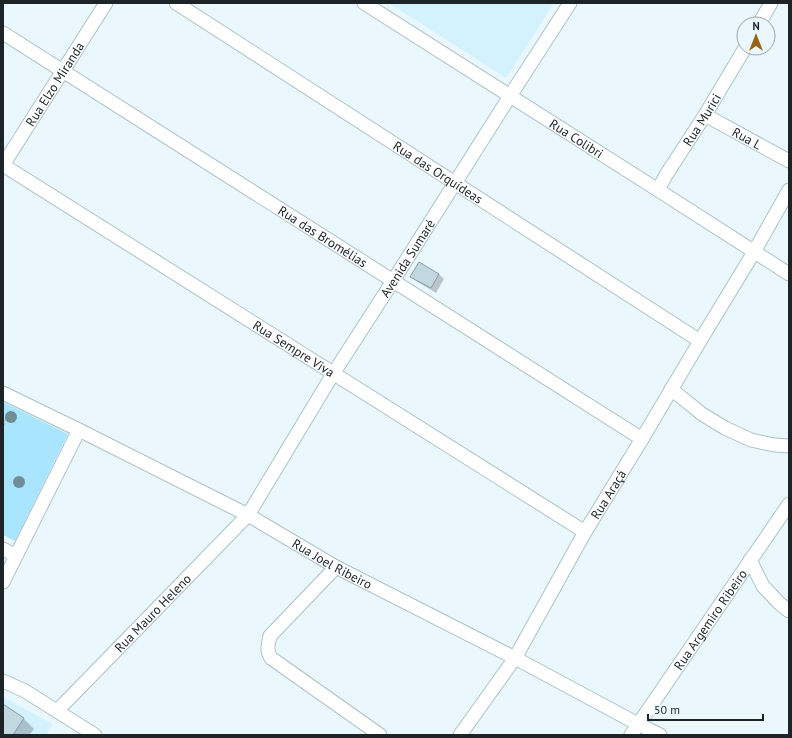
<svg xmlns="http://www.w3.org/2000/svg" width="792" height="738" font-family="'PT Sans',sans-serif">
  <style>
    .built { fill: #d3f2fe }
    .green { fill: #a9e5fc }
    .shadow { fill: #0003 }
    .building { fill: #c2d8e1; stroke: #889ca4 }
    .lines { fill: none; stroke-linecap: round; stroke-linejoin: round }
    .minor-casing { stroke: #acc1c9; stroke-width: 15 }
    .path { stroke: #a5b1b5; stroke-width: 2.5; stroke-dasharray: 2 3; stroke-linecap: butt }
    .minor { stroke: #fff; stroke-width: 13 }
    .tree { fill: #708e98 }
    .labels { text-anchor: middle; stroke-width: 4; stroke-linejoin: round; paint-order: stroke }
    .street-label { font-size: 13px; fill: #1c2427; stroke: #eaf8fd }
  </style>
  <rect width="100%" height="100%" fill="#eaf8fd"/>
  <path class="built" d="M389,3H554L506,78Z
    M3,697L53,724L46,735H3Z"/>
  <path class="green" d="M3,402L68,434L15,541L3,535Z"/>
  <path class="shadow" d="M419,263L439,274L444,279L436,293L416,281L411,276Z
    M3,706L24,719L34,729L29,735H3Z"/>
  <path class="building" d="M419,262L439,274L431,288L410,277Z
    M3,704L24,718L13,735H3Z"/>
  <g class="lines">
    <defs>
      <g id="minor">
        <path id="s1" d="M176,3L700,341"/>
        <path id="s2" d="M364,3L658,190L789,274"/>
        <path d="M759,24L771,3"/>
        <path id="s3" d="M3,33L642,439"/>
        <path id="s4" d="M705,115L789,161"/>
        <path id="s5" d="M3,165L585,532"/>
        <path id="s6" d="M3,165L106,3"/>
        <path id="s7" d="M658,190L666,175L705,115L745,48"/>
        <path d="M671,389L702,414L725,428L751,440L774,445L789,446"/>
        <path id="s8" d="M3,393L79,430L248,515L336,567L515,658L638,724L660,735"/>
        <path d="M3,549L16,556"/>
        <path d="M750,560L763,586L779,603L789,611"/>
        <path d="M336,567L270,636C268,646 266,649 271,658L380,735"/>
        <path d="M3,582L79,430"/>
        <path d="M3,681L25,691L95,735"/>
        <path id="s9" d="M57,711L248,515L333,374L393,281L510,96L570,3"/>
        <path id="s10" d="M460,735L515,658L585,532L642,439L700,341L754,252L789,190"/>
        <path id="s11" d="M631,735L789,504"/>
      </g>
    </defs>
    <use href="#minor" class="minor-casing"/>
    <path class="path" d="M3,425L10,411"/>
    <use href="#minor" class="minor"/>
  </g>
  <g class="tree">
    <circle cx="11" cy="417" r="6"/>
    <circle cx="19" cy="482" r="6"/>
  </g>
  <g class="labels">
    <g class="street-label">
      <text dy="5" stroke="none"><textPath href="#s6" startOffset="96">Rua Elzo Miranda</textPath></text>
      <text dy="5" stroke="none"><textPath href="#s7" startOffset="83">Rua Murici</textPath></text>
      <text dy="5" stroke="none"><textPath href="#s2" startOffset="252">Rua Colibri</textPath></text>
      <text dy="5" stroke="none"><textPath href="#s4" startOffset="48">Rua L</textPath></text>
      <text dy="5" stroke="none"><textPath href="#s1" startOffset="312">Rua das Orquídeas</textPath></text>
      <text dy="5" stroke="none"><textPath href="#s3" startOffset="379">Rua das Bromélias</textPath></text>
      <text dy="5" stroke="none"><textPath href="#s9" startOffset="576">Avenida Sumaré</textPath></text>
      <text dy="5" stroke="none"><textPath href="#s5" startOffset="344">Rua Sempre Viva</textPath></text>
      <text dy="5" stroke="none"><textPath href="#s10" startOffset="283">Rua Araçá</textPath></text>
      <text dy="5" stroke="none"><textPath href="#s8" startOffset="371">Rua Joel Ribeiro</textPath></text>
      <text dy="5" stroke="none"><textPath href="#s9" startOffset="137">Rua Mauro Heleno</textPath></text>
      <text dy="5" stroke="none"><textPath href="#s11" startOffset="140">Rua Argemiro Ribeiro</textPath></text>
    </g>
  </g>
  <rect width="792" height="738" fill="none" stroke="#1c2427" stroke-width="8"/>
  <g transform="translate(756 36)"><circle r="19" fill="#eaf8fd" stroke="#98a3a7"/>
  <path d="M0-3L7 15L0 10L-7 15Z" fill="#956515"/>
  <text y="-6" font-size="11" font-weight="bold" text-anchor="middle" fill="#1c2427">N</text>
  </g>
  <path d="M648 714v6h115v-6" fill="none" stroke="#1c2427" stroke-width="2"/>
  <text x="654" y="714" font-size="12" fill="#1c2427" stroke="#eaf8fd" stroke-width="3" paint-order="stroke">50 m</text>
</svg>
